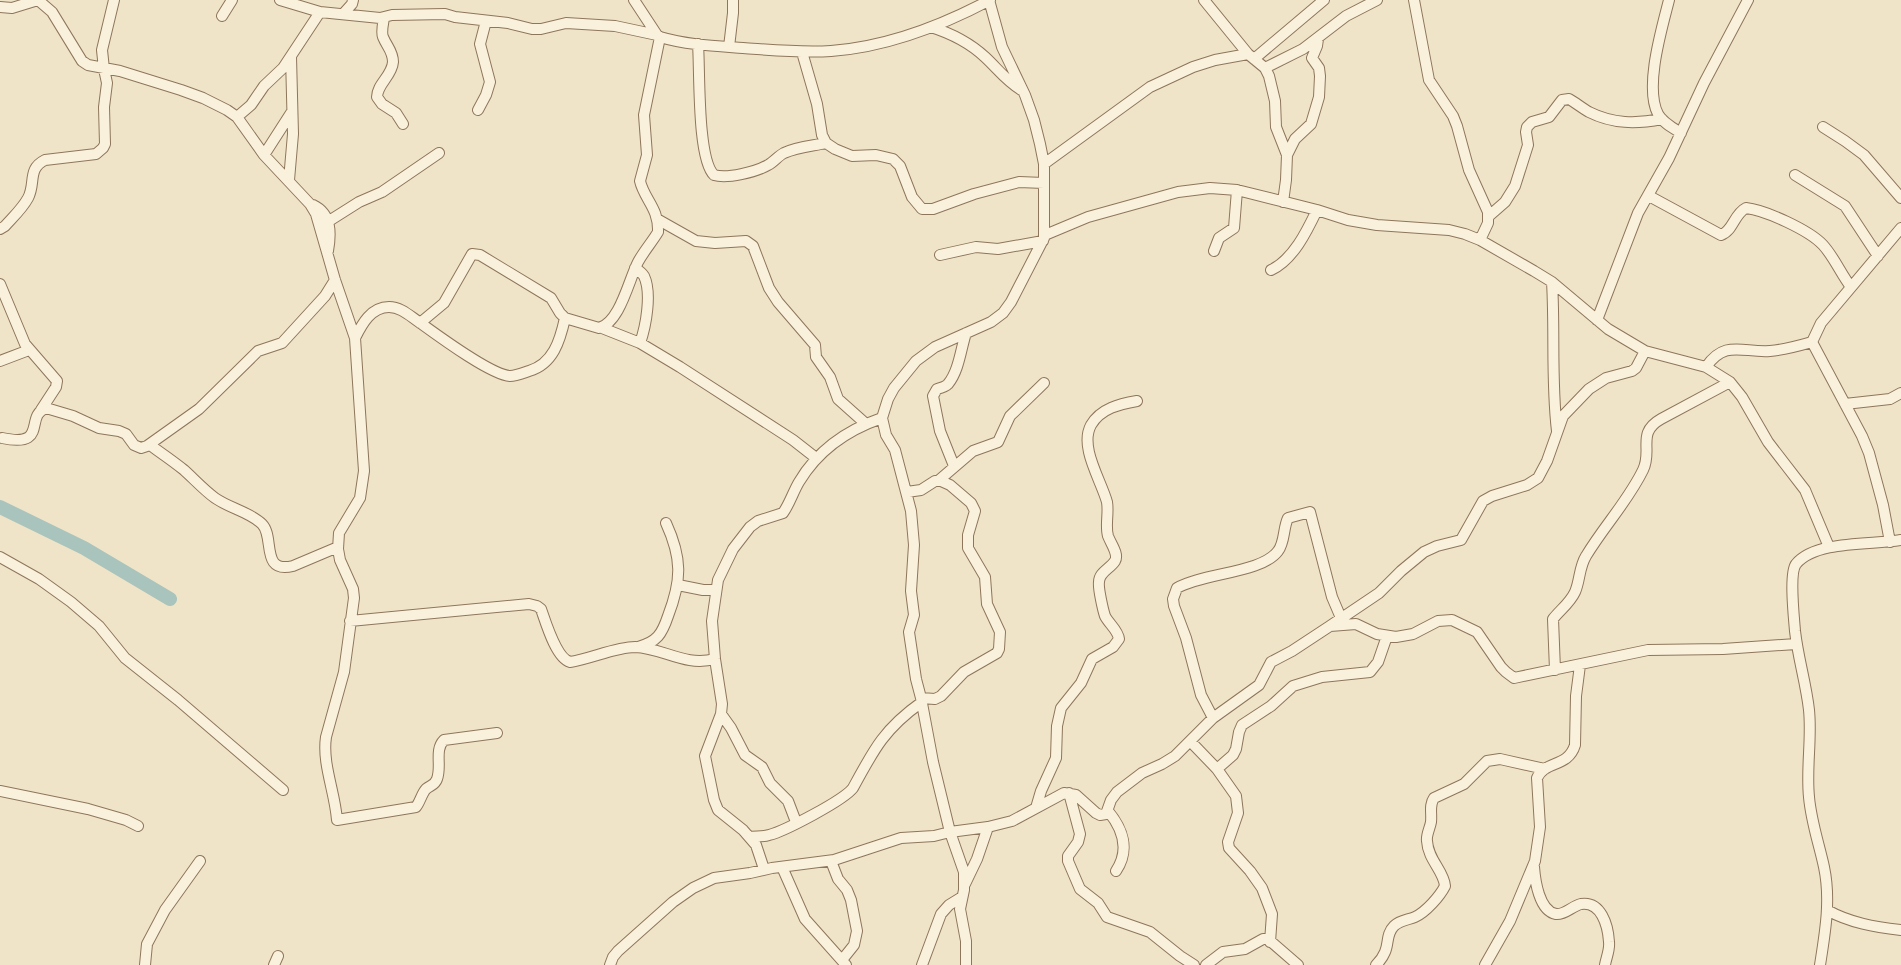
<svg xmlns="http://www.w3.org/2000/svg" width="1901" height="965" font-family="'IBM Plex Serif',serif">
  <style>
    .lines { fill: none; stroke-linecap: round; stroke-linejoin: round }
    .river { stroke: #a9c4bc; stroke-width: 14 }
    .minor-casing { stroke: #8d765c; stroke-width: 12 }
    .minor { stroke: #faf1dc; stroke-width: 10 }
  </style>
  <rect width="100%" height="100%" fill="#f0e4c8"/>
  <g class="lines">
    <path class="river" d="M0,507L84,548L170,599"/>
    <defs>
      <path id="minor" d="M38,0L52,12L82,61L88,65L120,71L181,90L203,98L227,110L237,117L264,155L310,204L316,214L335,280L355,338L364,471L360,498L339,533L338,549L340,560L353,589L354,598L344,672L326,737C322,764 335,792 337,820L416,807C420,802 422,793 426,789C431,785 435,785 437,779C442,766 434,750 444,740L497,733
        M280,0L320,12
        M634,0L657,35L660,37C687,45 715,46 743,48C772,50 801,53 831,51C886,47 941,26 990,0
        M1204,0L1248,54L1265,68L1269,76L1275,101L1276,127L1287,155L1286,180L1283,202
        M1414,0L1429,80L1453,116L1457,126L1469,170L1488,212V223L1480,240
        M1669,0C1662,28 1644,87 1658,114C1662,122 1673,128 1681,133
        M0,7L12,8L38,0
        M343,14L352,4L353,0
        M222,16L232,0
        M384,18C383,24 381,32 383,37C387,47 393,51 393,62C392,76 377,84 377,97L382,104L396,113L403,124
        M931,27C950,33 971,44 985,57C999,70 1006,81 1023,91
        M698,44C700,70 697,159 714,175C727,179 756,172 768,165C774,162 778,156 784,153C797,147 812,146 826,143
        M729,47L733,13V0
        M802,52L817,104L822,135L826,143L835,149L852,156L876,155L893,159L900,166L912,197L922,209H933L974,194L1019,182L1044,183
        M1254,59L1324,0
        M1265,68L1303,49L1346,16L1377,0
        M478,110L486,95L490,82L480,44L486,21
        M237,117L251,105L264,86L283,68L320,12L380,18L392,15L445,14L455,17L508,23L532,29H541L566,23L615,26L657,35
        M1823,127L1845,141L1864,155L1901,198
        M264,155L291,113
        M1287,155L1295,139L1311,124L1319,97L1320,76L1319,68L1312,58L1317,46L1318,39
        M1044,164L1150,87L1193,67L1215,60L1248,54
        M1795,175L1845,206L1878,256
        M289,180L293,134L291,57
        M1649,196L1721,235C1733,231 1734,214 1746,208C1765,210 1809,230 1823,245C1834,257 1841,274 1851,287
        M313,205C332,214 331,234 328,251
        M1489,216L1505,202L1515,186L1528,145L1526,132L1527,127L1532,122L1549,117L1562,100L1569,99C1576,103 1582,108 1589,112C1613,124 1636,124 1662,119
        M657,219L696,241L715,243L746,241L753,246L769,288L778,302L815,345L816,357L830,377L838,399L866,424
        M329,221L359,202L382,192L439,153
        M0,229L5,226C13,217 22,209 28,198C36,183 27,169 45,160L96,154L103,148L105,144L104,107L107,83L104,69L102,50L114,0
        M1045,235L1088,217L1178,192L1210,188L1237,190L1317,210L1348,220L1377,225L1449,230L1465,234L1480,240L1534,271L1552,282L1608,329L1645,351L1706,367L1730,382L1742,397L1768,442L1805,490L1829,547
        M1214,251L1219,238L1234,228L1237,190
        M940,255L976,247L998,249L1043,241
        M635,268C638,270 642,273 644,276C652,293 646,326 640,343
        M1271,270C1293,260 1307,231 1317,210
        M1552,282C1555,332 1551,381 1557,431
        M0,284L25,344L57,381L56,387L41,410
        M1597,320L1638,213L1669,158L1704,83L1748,0
        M420,323L444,303L472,254L480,255L551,298L560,313L565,318L599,328C620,323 629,279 638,262C644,251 652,242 658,232C659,208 644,199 640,181L647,155L644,115L660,37
        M602,328L640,343L680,367L793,440L816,458
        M355,338C362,324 371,307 389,307C401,307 410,316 419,322C437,335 491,375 510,376C516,376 523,373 529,371C553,364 560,341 565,318
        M0,361L29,350
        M1706,367C1725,339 1743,353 1770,351C1784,350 1798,346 1812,342
        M1845,404L1890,399L1901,393
        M2,438C49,448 24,416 46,408L73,416L99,428L119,431L126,434L134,445L141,448L147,446L199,409L258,351L282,343L325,296L335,280
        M150,445C161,453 173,461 184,470C194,479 204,490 215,498C229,508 250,512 262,524C275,537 260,574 293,566L338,547
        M954,466L940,431L933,396L937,389C941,388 945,387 948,384C959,371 961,348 966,333
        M938,481L973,451L998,442L1010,416L1044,383
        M907,492L921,490L935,481H941L950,485L971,503L975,511L968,535V548L985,577L987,604L1000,632L999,649L997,653L964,672L941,696L935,699L921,698
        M1890,542L1883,505L1869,453L1862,436L1812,342L1821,323L1901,228
        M0,557L39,579L71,602L99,626L125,658L178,700L283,790
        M678,585L703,590H716
        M350,621L529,604L537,606L541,609C546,623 556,658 570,662C590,659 616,647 635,647C664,648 684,667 715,659
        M1330,626L1379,593L1401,571L1424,552L1437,546L1461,540L1483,501L1492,496L1527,485L1538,478L1547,461L1563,416L1589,389L1606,378L1632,371L1636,368L1645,351
        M638,647C657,642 662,634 668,616C682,580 682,558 666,523
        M1555,670L1553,619C1560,610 1570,603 1575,592C1580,581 1579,567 1586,556C1604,526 1628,501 1643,470C1653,450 1636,433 1661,419L1730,382
        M721,714L731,728L745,755L762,767L770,783L788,801L796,822
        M1213,718L1201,695L1186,638L1174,606L1173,599L1177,588C1203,573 1262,573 1278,551C1285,542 1283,528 1288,518L1310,512L1332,597L1341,618
        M1190,741L1217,769L1236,796L1238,813L1228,842L1229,848L1250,871L1262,888L1272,914L1270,942
        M1217,769L1233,755L1236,749L1239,732L1242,725L1271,706L1293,686L1322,677L1370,672L1378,662L1387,636
        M0,791L88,809L126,820L138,826
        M1069,793L1080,834L1078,842L1068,856V861L1080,889L1098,903L1107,917L1150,932L1180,956L1194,965
        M1036,808L1041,791L1056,758L1057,726L1061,708L1081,683L1092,659L1113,647L1119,639C1118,630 1109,624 1105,616C1103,610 1098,588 1099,582C1099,572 1110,569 1115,561C1119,554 1111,544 1108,536C1105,526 1109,513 1107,502C1101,480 1079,447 1091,425C1101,408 1120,404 1137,401
        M1108,811C1123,829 1130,850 1116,871
        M749,837C756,836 763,837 769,835C785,831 844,800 853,788C874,749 885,728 922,702
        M831,861L838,879L847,890L851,900L857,931L854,945L842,960
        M782,867L805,919L846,965
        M1534,867C1535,880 1539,911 1556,914C1565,915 1572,906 1581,904C1601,901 1608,925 1609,942C1610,950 1606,958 1605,965
        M764,869L756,845L743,830L718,810L714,800L705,756L721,714L722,704L715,659L712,621L718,580L733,549L750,527L758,521L783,513C790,503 793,492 799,482C818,450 847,430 882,418
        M965,884L977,859L988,827
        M1827,910C1850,923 1875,927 1901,930
        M145,965L147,944L165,910L200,861
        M274,965L278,956
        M610,965L613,957L618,951L673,902L693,888L714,878L750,873L772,868L834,860L901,838L934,836L950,832L988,827L1012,821L1064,793L1076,795L1096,813L1100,815L1106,814L1111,800L1117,792L1142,773L1162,764L1175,756L1213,718L1259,685L1271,662L1292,651L1330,626L1356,624L1377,634L1396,637L1413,634L1438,621L1452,620L1477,632L1501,667L1506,672L1514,678L1648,650L1723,649L1796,644
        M922,965L941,914L949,905L962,897
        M966,965V941L960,909L964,890V872L950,832L933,762L921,698L916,679L909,632L914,615L911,591L914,545L911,511L895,450L886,435L882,418L888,399L894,388L916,361L935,347L991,322L1003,313L1011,302L1044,238V164L1040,144L1034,120L1025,95L1002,47L989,0
        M1206,965L1223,952L1245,949L1263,939H1268L1298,965
        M1376,965C1380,961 1383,957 1385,952C1389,943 1386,934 1394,926C1400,920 1408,920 1415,917C1426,912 1440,896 1445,886C1444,871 1428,860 1427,841C1426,835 1430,828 1431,822C1432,813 1429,805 1434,798L1464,784L1487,761L1500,759L1545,769
        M1485,965L1510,921L1535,861L1540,827L1537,778C1545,760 1568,768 1575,745L1576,696L1580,665
        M1820,965C1825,933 1831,900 1824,867C1819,844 1811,821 1809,797C1806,768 1812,739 1809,710C1806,683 1798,658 1795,631C1794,618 1789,573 1796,564C1816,540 1872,545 1901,540"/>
    </defs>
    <use href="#minor" class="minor-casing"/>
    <use href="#minor" class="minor"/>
  </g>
</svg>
